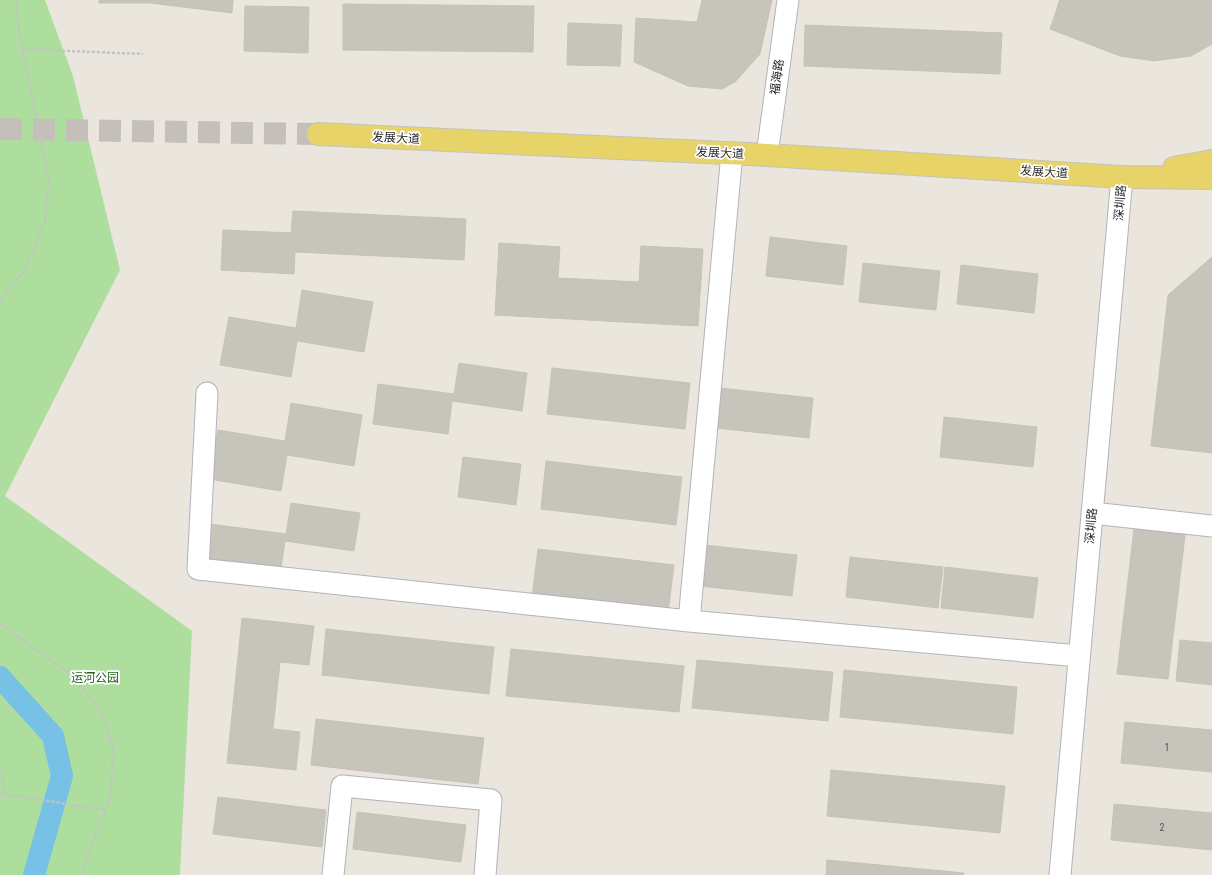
<svg xmlns="http://www.w3.org/2000/svg" width="1212" height="875" font-family="'Roboto Condensed','Noto Sans SC',sans-serif">
  <style>
    .green { fill: #aede9d }
    .lines { fill: none; stroke-linecap: round; stroke-linejoin: round }
    .canal { stroke: #77c0e6; stroke-width: 22 }
    .building { fill: #c7c4bc; stroke: #c6c2b7 }
    .major-tunnel { stroke: #c4c0b9; stroke-width: 22; stroke-dasharray: 22 11; stroke-linecap: butt }
    .minor-casing { stroke: #b1b2bd; stroke-width: 23 }
    .major-casing { stroke: #c3c3c3; stroke-width: 24 }
    .path { stroke: #c3c3c3; stroke-width: 2.5; stroke-dasharray: 3 2; stroke-linecap: butt }
    .minor { stroke: #fff; stroke-width: 21 }
    .major { stroke: #e7d367; stroke-width: 22 }
    .labels { text-anchor: middle; stroke-width: 3.5; stroke-linejoin: round; paint-order: stroke }
    .number-label { font-size: 10px; fill: #51504e }
    .street-label { font-size: 12px; fill: #2a2a2a; stroke: #fff }
    .park-label { font-size: 12px; fill: #28621f; stroke: #fff }
  </style>
  <rect width="100%" height="100%" fill="#ebe6dd"/>
  <path class="green" d="M0,0H45L73,76L120,270L5,496L192,631L180,875H0Z"/>
  <g class="lines">
    <path class="canal" d="M0,677L53,736L62,776L34,875"/>
  </g>
  <path class="building" d="M99,0H233L232,13L150,3H99Z
    M702,0H772L760,54L735,82L722,89L688,86L634,62L636,18L697,22Z
    M1060,0H1212V44L1191,56L1154,61L1120,56L1050,29Z
    M1060,0H1166L1150,42L1057,7Z
    M343,4L534,6L533,52L343,50Z
    M245,6L309,7L308,53L244,51Z
    M568,23L622,25L620,66L567,65Z
    M805,25L1002,33L1000,74L804,66Z
    M293,211L466,219L464,260L295,252L294,274L221,270L223,230L291,233Z
    M770,237L847,246L843,285L766,276Z
    M499,243L560,247L558,278L639,282L641,246L703,249L698,326L495,315Z
    M1212,257V453L1151,446L1168,295Z
    M863,263L940,271L936,310L859,302Z
    M961,265L1038,274L1034,313L957,304Z
    M302,290L373,302L364,352L297,341L291,377L220,365L229,317L296,328Z
    M459,363L527,373L522,411L452,401L448,434L373,424L378,384L454,394Z
    M552,368L690,383L685,429L547,414Z
    M720,388L813,398L809,438L716,428Z
    M291,403L362,415L354,466L287,455L281,491L209,479L218,430L285,441Z
    M944,417L1037,427L1033,467L940,457Z
    M463,457L521,464L516,505L458,497Z
    M546,461L682,477L676,525L541,509Z
    M291,503L360,513L354,551L285,541L280,574L205,564L210,524L286,534Z
    M1134,529L1185,535L1168,679L1117,674Z
    M704,545L797,555L792,596L699,586Z
    M538,549L674,565L668,613L532,597Z
    M850,557L943,567L938,608L846,597Z
    M945,567L1038,578L1033,618L941,608Z
    M242,618L314,626L309,665L280,662L273,729L300,732L296,770L227,763Z
    M326,629L494,647L489,694L322,675Z
    M1180,640L1212,643V685L1176,681Z
    M511,649L684,666L679,712L506,696Z
    M697,660L833,672L828,721L692,708Z
    M844,670L1017,687L1013,734L840,717Z
    M316,719L484,738L478,784L311,765Z
    M1125,722L1212,730V772L1121,763Z
    M831,770L1005,786L1000,833L827,816Z
    M218,797L326,810L322,847L213,834Z
    M1114,804L1212,813V850L1111,840Z
    M357,812L466,825L461,862L353,849Z
    M827,860L964,873L963,875H826Z"/>
  <g class="lines">
    <path class="major-tunnel" d="M0,129L318,134"/>
    <defs>
      <path id="minor" d="M767,155L788,0
        M207,393L198,569L689,621L1079,656
        M1092,513L1212,526
        M689,621L732,153
        M333,875L342,786L491,800L485,875
        M1060,875L1122,177"/>
      <path id="major" d="M318,134L767,155L1122,177L1212,178
        M1174,168L1212,161"/>
    </defs>
    <use href="#minor" class="minor-casing"/>
    <use href="#major" class="major-casing"/>
    <path class="path" d="M22,49L143,54
      M0,301L25,270L45,222L49,180L19,32L16,0
      M0,624L70,674L100,709L113,748L111,795L81,875
      M0,772C4,781 5,789 0,798
      M2,794L106,810"/>
    <use href="#minor" class="minor"/>
    <use href="#major" class="major"/>
  </g>
  <g class="labels">
    <g class="number-label">
      <text x="1167" y="751">1</text>
      <text x="1162" y="831">2</text>
    </g>
    <g class="street-label">
      <text transform="translate(777 77) rotate(-82)" y="4">福海路</text>
      <text transform="translate(396 138) rotate(3)" y="4">发展大道</text>
      <text transform="translate(720 153) rotate(3)" y="4">发展大道</text>
      <text transform="translate(1044 172) rotate(4)" y="4">发展大道</text>
      <text transform="translate(1120 203) rotate(-85)" y="4">深圳路</text>
      <text transform="translate(1091 526) rotate(-85)" y="4">深圳路</text>
    </g>
    <g class="park-label">
      <text x="95" y="682">运河公园</text>
    </g>
  </g>
</svg>
